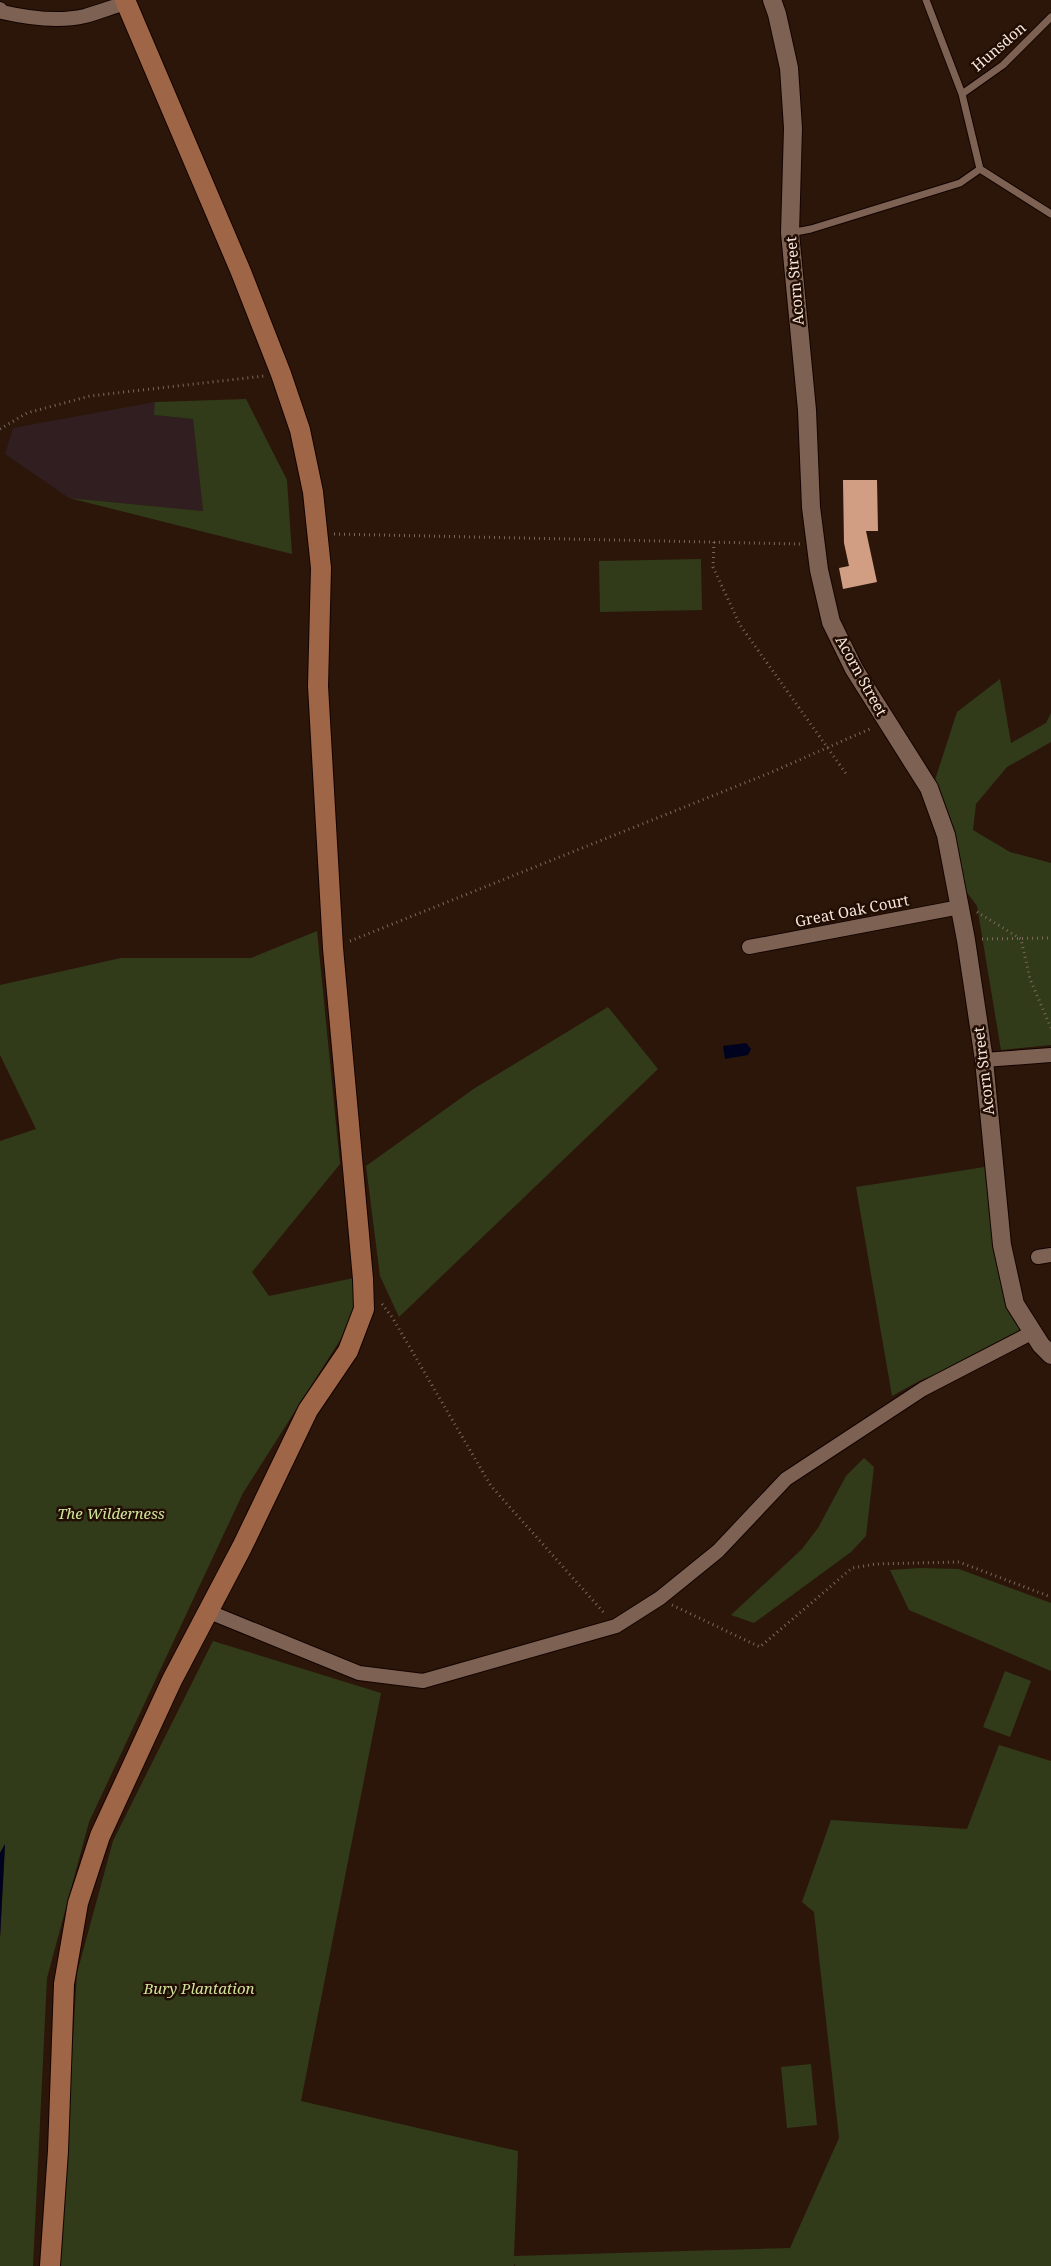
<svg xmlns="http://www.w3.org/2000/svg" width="1051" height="2266" font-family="'Noto Serif',serif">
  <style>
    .industrial { fill: #311e21 }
    .green { fill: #313b1a }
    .water { fill: #000320 }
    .building { fill: #d19e84 }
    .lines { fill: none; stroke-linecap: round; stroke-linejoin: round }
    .service-casing { stroke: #130300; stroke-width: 9 }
    .minor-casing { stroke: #130300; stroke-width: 16 }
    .tertiary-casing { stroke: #130300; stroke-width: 20 }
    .secondary-casing { stroke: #130300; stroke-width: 22 }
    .path { stroke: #7b685d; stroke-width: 3; stroke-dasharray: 1 4; stroke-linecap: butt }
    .service { stroke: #7d6254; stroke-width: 7 }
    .minor { stroke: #7d6254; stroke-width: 14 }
    .tertiary { stroke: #7d6254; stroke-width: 18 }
    .secondary { stroke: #9e6647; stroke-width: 20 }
    .labels { text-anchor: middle; stroke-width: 5; stroke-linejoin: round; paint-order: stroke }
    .street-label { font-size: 15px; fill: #f5e5dd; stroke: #220d03 }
    .park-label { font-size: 15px; font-style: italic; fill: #cee59a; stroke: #220d03 }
  </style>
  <rect width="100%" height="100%" fill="#2c160a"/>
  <path class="industrial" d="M155,402V415L193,419L203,511L69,498L5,454L13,428Z"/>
  <path class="green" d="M246,399L287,480L292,554L69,498L203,511L193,419L154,415L155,402Z
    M701,559L702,610L600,612L599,561Z
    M1000,679L1011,743L1046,723L1051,713V742L1007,767L976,804L973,830L1010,852L1051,863V1045L1001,1050L977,906L965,890L934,783L957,712Z
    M317,931L340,1164L252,1272L269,1296L363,1276L356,1315L243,1493L89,1822L47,1978L33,2266H0V1938L5,1845L0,1853V1141L36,1129L0,1055V985L121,958H251Z
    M608,1007L658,1069L399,1317L380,1276L366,1166L475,1088Z
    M991,1166L1014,1296L1038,1334L921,1380L892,1396L856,1187Z
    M864,1458L874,1467L866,1536L851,1552L754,1623L731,1615L802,1549L818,1528L846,1476Z
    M920,1568L959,1569L1051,1603V1671L909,1610L890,1570Z
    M213,1641L381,1693L301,2101L518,2151L514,2256L790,2248L839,2138L814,1912L802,1902L831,1820L967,1829L999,1745L1051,1761V2266H515L514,2263V2266H59L77,1973L113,1841Z
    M1005,1671L1031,1681L1010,1737L983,1727Z
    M811,2064L817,2125L787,2128L781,2067Z"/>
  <path class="water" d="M746,1043L751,1049L748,1055L725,1059L723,1046Z
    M5,1844L0,1938V1853Z"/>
  <path class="building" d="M843,480H877L878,531H866L877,582L843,589L839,568L849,566L844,543Z"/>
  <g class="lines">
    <defs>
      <path id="service" d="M926,0L962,94L980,169L1051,214
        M962,94L1003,65L1051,17
        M790,233L811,229L960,183L980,169"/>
      <path id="minor" d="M0,9L2,12C28,18 59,22 85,16C99,12 112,7 126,3
        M749,947L960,907
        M984,1060L1051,1055
        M1038,1257L1051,1255
        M207,1611L359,1673L423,1681L616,1626L660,1598L718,1551L786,1479L923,1389L1033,1332"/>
      <path id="tertiary" d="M772,0L777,14L789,68L793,128L790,233L807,410L811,507L819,570L831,622L854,669L929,788L946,835L966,940L984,1060L1002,1245L1015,1304L1041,1345L1051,1355"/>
      <path id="secondary" d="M50,2266L58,2151L64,1984L78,1903L100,1836L172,1680L242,1547L308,1410L348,1351L364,1309L363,1279L333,948L318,686L321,568L313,492L300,430L281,374L241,272L125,0"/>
    </defs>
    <use href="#service" class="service-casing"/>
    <use href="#minor" class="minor-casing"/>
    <use href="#tertiary" class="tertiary-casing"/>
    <use href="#secondary" class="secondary-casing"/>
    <path class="path" d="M0,429L27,413L90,396L264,376
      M334,534L800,544
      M714,542L713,567L740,625L847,775
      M977,912L1021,939L1030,979L1051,1028
      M982,939L1051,938
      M350,941L772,772L872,728
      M382,1304L392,1317L491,1486L605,1614
      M672,1605L760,1647L852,1568L876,1564L959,1562L1051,1597"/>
    <use href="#service" class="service"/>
    <use href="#minor" class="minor"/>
    <use href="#tertiary" class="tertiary"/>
    <use href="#secondary" class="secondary"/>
  </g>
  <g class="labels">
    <g class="street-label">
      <text transform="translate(999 47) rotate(-41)" y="5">Hunsdon</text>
      <text transform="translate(795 281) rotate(-95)" y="5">Acorn Street</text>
      <text transform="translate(861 676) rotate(61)" y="5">Acorn Street</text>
      <text transform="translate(852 911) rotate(-11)" y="5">Great Oak Court</text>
      <text transform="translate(984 1071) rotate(-97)" y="5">Acorn Street</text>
    </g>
    <g class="park-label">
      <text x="111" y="1519">The Wilderness</text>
      <text x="199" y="1994">Bury Plantation</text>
    </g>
  </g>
</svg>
